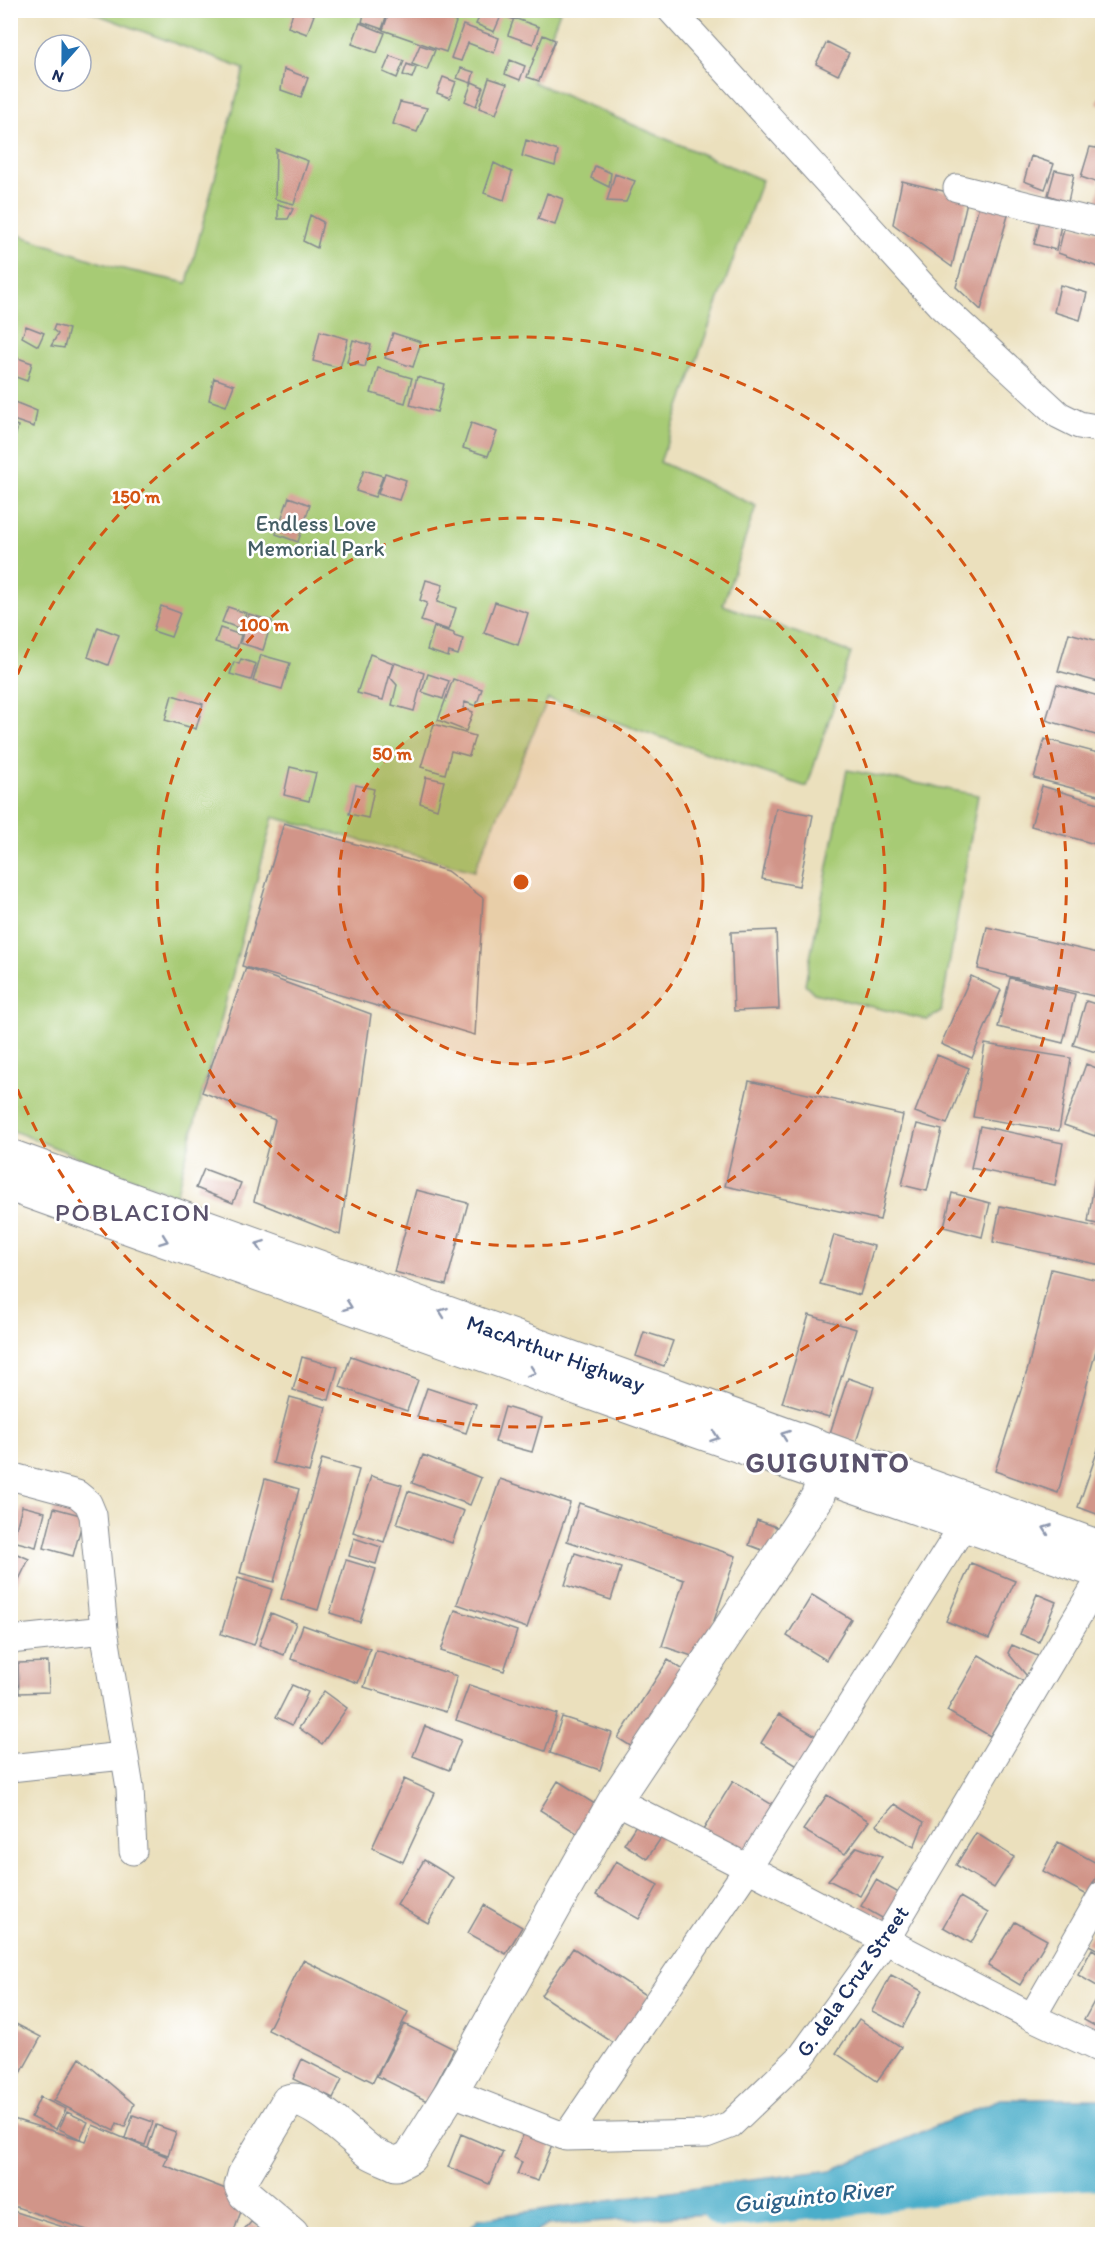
<svg xmlns="http://www.w3.org/2000/svg" width="1113" height="2245" font-family="Itim,sans-serif">
  <style>
    .green { fill: #a7cb75; stroke: #617d6a; stroke-width: 1.5 }
    .water { fill: #4baeca; stroke: #336e94; stroke-width: 1.5 }
    .lines { fill: none; stroke-linecap: round; stroke-linejoin: round }
    .river { stroke: #4baeca; stroke-width: 44 }
    .building { fill: #d19589 }
    .street-casing { stroke: #83888e; stroke-width: 29 }
    .secondary-casing { stroke: #83888e; stroke-width: 35 }
    .highway-casing { stroke: #83888e; stroke-width: 35 }
    .street { stroke: #fff; stroke-width: 27 }
    .secondary { stroke: #fff; stroke-width: 33 }
    .highway { stroke: #fff; stroke-width: 33 }
    .oneway { stroke: #8d97ae }
    .ring { fill: none; stroke: #d45514; stroke-width: 3; stroke-dasharray: 10 8 }
    .labels { text-anchor: middle; stroke-width: 5; stroke-linejoin: round; paint-order: stroke }
    .park-label { font-size: 22px; fill: #455e65; stroke: #fff }
    .street-label { font-size: 22px; fill: #1b2f5e; stroke: #fff }
    .water-label { font-size: 24px; font-style: italic; fill: #2e6289; stroke: #fff }
    .quarter-label { font-size: 26px; letter-spacing: 1.5px; fill: #5b536d; stroke: #fff }
    .district-label { font-size: 28px; font-weight: bold; letter-spacing: 1.5px; fill: #5b536d; stroke: #fff }
    .centre { fill: #d45514; stroke: #fff; stroke-width: 3 }
    .ring-label { font-size: 18px; text-anchor: middle; font-weight: bold; fill: #d45514; stroke: #fff; stroke-width: 5; stroke-linejoin: round; paint-order: stroke }
  </style>
  <rect width="100%" height="100%" fill="#fff"/>
  <filter id="ink" filterUnits="userSpaceOnUse"><feTurbulence type="fractalNoise" baseFrequency=".0167" numOctaves="2"/><feDisplacementMap in="SourceGraphic" scale="12" xChannelSelector="R" yChannelSelector="G"/><feConvolveMatrix kernelMatrix="1 2 1 2 8 2 1 2 1" color-interpolation-filters="sRGB"/></filter>
  <filter id="wash" filterUnits="userSpaceOnUse"><feTurbulence type="fractalNoise" baseFrequency=".008" numOctaves="4" result="noise"/><feDisplacementMap in="SourceGraphic" scale="24" xChannelSelector="R" yChannelSelector="G"/><feGaussianBlur stdDeviation="1.35" result="paint"/><feColorMatrix in="noise" values="0 0 0 0 0 0 0 0 0 0 0 0 0 0 0 0 0 1.4 0 .05"/><feComposite in="paint" operator="in"/></filter>
  <g filter="url(#wash)">
    <rect width="100%" height="100%" fill="#ebe0bd"/>
    <path class="green" d="M88,11H560L533,82L762,180L660,462L756,506L723,605L851,653L807,787L548,699L474,871L273,817L176,1196L11,1130L10,232L114,267L187,283L244,69Z
      M847,770L978,795L941,1012L927,1020L814,993L805,984Z"/>
    <path class="water" d="M1000,2099H1102V2159L1061,2163H922L737,2212L548,2225L532,2234H464L478,2219L705,2186L832,2170Z"/>
    <g class="lines">
      <path class="river" d="M723,2206L847,2194L1009,2172L1102,2167"/>
    </g>
    <g id="blocks">
      <path class="building" d="M294,10H303L314,15L307,34L288,27Z
        M365,10L387,14L382,29L362,22Z
        M390,10H425L456,22L446,52L383,30Z
        M437,10H460L458,18Z
        M482,10L501,16L494,32L476,24Z
        M503,10H515L512,19L501,15Z
        M514,18L539,27L533,44L508,35Z
        M360,23L385,33L377,53L352,44Z
        M463,25L499,38L494,53L468,43L461,61L451,58Z
        M543,35L555,40L539,81L527,77Z
        M827,42L849,53L838,75L816,64Z
        M420,45L435,50L427,70L412,64Z
        M390,56L404,61L397,78L383,72Z
        M510,60L525,66L520,80L505,74Z
        M407,64L416,68L412,78L403,75Z
        M461,68L474,72L471,83L457,78Z
        M284,69L308,78L301,97L281,90Z
        M443,77L456,82L450,98L437,93Z
        M489,78L507,84L496,114L479,108Z
        M472,82L483,87L476,106L465,101Z
        M1102,92V105L1097,104Z
        M400,102L427,108L417,132L393,124Z
        M526,140L558,151L555,166L522,156Z
        M1090,147L1102,149V168L1098,183L1081,177Z
        M276,149L308,161L294,204L275,199Z
        M1031,156L1054,164L1045,189L1024,181Z
        M494,163L512,172L504,200L484,193Z
        M595,166L611,173L609,187L591,178Z
        M1055,170L1074,174L1068,202L1048,195Z
        M615,174L635,181L626,202L607,201Z
        M1102,179V204L1096,202Z
        M902,181L968,197L952,267L893,224Z
        M547,193L563,199L555,225L538,219Z
        M981,198L1011,205L981,310L956,287Z
        M278,204L293,209L288,219H278Z
        M310,215L323,222L317,248L303,241Z
        M1041,216L1062,220L1056,250L1034,244Z
        M1065,224L1102,233V253L1098,267L1058,253Z
        M1060,285L1087,293L1080,320L1054,312Z
        M55,325L69,329L64,348L51,346L58,334L53,330Z
        M26,326L44,333L38,346L22,337Z
        M320,331L348,339L340,368L313,361Z
        M393,333L421,342L413,367L385,358Z
        M353,340L371,345L365,367L347,362Z
        M15,357L32,363L27,381L10,375V368Z
        M378,368L412,378L405,403L371,393Z
        M417,377L444,384L437,412L410,405Z
        M214,378L234,385L226,406L209,400Z
        M12,401L37,411L34,427L10,419Z
        M10,423L18,426L13,445L10,444Z
        M471,423L497,432L488,456L463,448Z
        M364,470L383,476L375,497L356,491Z
        M385,473L406,480L399,500L378,494Z
        M289,497L310,505L298,542L276,534Z
        M426,580L443,585L437,602L456,608L449,630L421,621L427,603L420,600Z
        M495,602L528,613L518,645L484,633Z
        M161,606L180,613L171,637L153,631Z
        M228,607L246,613L241,629L222,622Z
        M249,614L272,621L263,650L240,643Z
        M98,627L119,635L108,665L88,657Z
        M434,627L454,633V636L463,639L458,655L449,652L448,657L427,650Z
        M220,628L241,635L237,649L215,642Z
        M1069,633L1102,642V683L1058,671Z
        M370,654L393,663L383,700L357,693Z
        M261,655L290,663L282,689L253,681Z
        M241,659L256,664L251,680L230,674L234,662L239,664Z
        M395,663L424,673L414,711L392,705L397,685L390,677Z
        M428,674L449,681L443,699L422,692Z
        M453,679L482,689L476,706L465,702L463,708L473,712L466,731L438,720Z
        M1057,684L1102,697V737L1046,720Z
        M172,695L203,704L196,729L165,720Z
        M434,724L475,736L469,756L451,751L445,774L421,767Z
        M1045,739L1102,754V796L1034,778Z
        M290,767L316,773L309,801L284,795Z
        M426,777L444,781L437,809L420,803Z
        M356,785L374,789L368,818L349,814Z
        M1042,786L1102,804V846L1031,826Z
        M776,808L813,815L799,886L762,879Z
        M284,823L447,871L483,898L475,1035L242,966Z
        M987,927L1102,954V998L978,969Z
        M776,930L779,1009L734,1011L731,932Z
        M246,968L371,1014L340,1235L254,1201L275,1120L202,1092Z
        M971,976L1001,990L972,1058L941,1044Z
        M1010,978L1075,994L1063,1043L998,1027Z
        M1086,1001L1102,1006V1054L1073,1045Z
        M985,1044L1071,1058L1059,1131L973,1117Z
        M937,1055L969,1068L947,1124L915,1112Z
        M1086,1064L1102,1070V1115L1095,1136L1064,1125Z
        M749,1081L903,1115L880,1220L725,1186Z
        M917,1124L942,1130L927,1191L902,1185Z
        M980,1126L1063,1143L1055,1185L971,1168Z
        M204,1169L241,1183L233,1203L196,1188Z
        M1095,1177L1102,1178V1225L1088,1222Z
        M416,1190L468,1203L446,1285L394,1272Z
        M952,1193L990,1203L982,1237L944,1227Z
        M1000,1206L1102,1228L1101,1265L993,1242Z
        M834,1235L874,1246L860,1295L820,1284Z
        M1051,1269L1102,1281V1328L1058,1493L995,1471L1028,1368Z
        M809,1315L856,1329L829,1417L782,1403Z
        M644,1332L673,1341L664,1366L636,1356Z
        M351,1356L418,1380L407,1411L340,1387Z
        M302,1357L338,1367L329,1400L293,1390Z
        M848,1378L874,1387L856,1442L830,1433Z
        M427,1388L476,1404L466,1433L417,1417Z
        M290,1397L326,1407L309,1472L273,1463Z
        M505,1407L542,1418L532,1452L495,1442Z
        M1102,1438V1516L1078,1507Z
        M423,1455L481,1478L470,1505L412,1483Z
        M322,1459L359,1470L318,1610L281,1599Z
        M371,1476L402,1485L384,1542L353,1532Z
        M265,1479L299,1489L274,1582L240,1573Z
        M500,1479L570,1503L527,1628L457,1604Z
        M408,1491L464,1511L452,1543L397,1524Z
        M579,1503L736,1556L701,1659L662,1646L684,1580L567,1541Z
        M22,1506L45,1512L36,1547L13,1541Z
        M54,1508L84,1516L73,1556L44,1548Z
        M757,1520L779,1528L770,1553L749,1545Z
        M354,1538L381,1547L376,1564L349,1556Z
        M10,1551L29,1559L10,1598Z
        M575,1553L621,1568L611,1600L565,1585Z
        M346,1560L376,1569L360,1622L330,1613Z
        M971,1563L1015,1581L989,1639L946,1621Z
        M238,1578L272,1589L254,1645L221,1634Z
        M1037,1594L1056,1602L1039,1642L1020,1634Z
        M812,1595L851,1619L826,1660L787,1636Z
        M455,1610L517,1631L504,1671L441,1651Z
        M271,1613L296,1623L284,1655L259,1645Z
        M303,1625L370,1649L358,1683L291,1659Z
        M1012,1645L1040,1657L1031,1681L1008,1653Z
        M376,1650L457,1676L446,1712L364,1687Z
        M979,1655L1023,1681L990,1736L947,1711Z
        M668,1660L693,1676L643,1754L618,1738Z
        M48,1662L49,1692L19,1693L18,1663Z
        M292,1685L308,1692L292,1725L276,1717Z
        M469,1685L557,1714L545,1751L456,1720Z
        M324,1691L347,1708L322,1744L299,1728Z
        M779,1714L821,1739L802,1769L761,1743Z
        M562,1717L612,1733L600,1770L550,1753Z
        M425,1726L461,1740L449,1770L413,1756Z
        M404,1779L435,1793L403,1862L372,1848Z
        M558,1781L598,1806L580,1835L540,1810Z
        M733,1781L776,1807L747,1856L703,1830Z
        M827,1795L869,1821L845,1854L803,1830Z
        M895,1804L924,1822L914,1847L876,1825Z
        M639,1820L663,1835L647,1859L624,1844Z
        M976,1833L1014,1857L994,1888L956,1865Z
        M1058,1842L1102,1866L1087,1895L1043,1871Z
        M857,1847L882,1856L860,1896L828,1880Z
        M424,1860L454,1878L428,1923L397,1905Z
        M616,1861L658,1885L639,1919L596,1895Z
        M876,1880L904,1896L889,1922L861,1906Z
        M960,1897L988,1913L971,1943L943,1927Z
        M484,1905L522,1927L506,1954L468,1933Z
        M1102,1919V1952L1085,1943Z
        M1015,1922L1047,1940L1020,1985L988,1966Z
        M573,1948L650,1998L618,2046L541,1995Z
        M1092,1949L1102,1955V1989L1078,1975Z
        M303,1960L408,2012L373,2082L268,2030Z
        M891,1975L922,1991L903,2027L872,2011Z
        M1096,1998L1102,2002V2030L1084,2020Z
        M859,2019L901,2047L877,2081L836,2053Z
        M10,2021L41,2037L21,2073L10,2067Z
        M404,2024L454,2049L427,2101L377,2076Z
        M80,2058L134,2104L125,2127L117,2123L114,2131L54,2101Z
        M302,2059L342,2079L333,2098L293,2079Z
        M40,2097L66,2109L56,2129L31,2117Z
        M67,2112L88,2122L80,2139L59,2129Z
        M133,2115L153,2122L145,2145L125,2138Z
        M10,2118L86,2141L93,2125L168,2157L164,2165L246,2197L233,2234H99L10,2205Z
        M156,2125L176,2132L168,2155L148,2148Z
        M525,2130L553,2142L538,2181L517,2174L522,2162L514,2158Z
        M461,2134L503,2152L489,2184L448,2167Z
        M10,2210L85,2234H10Z
        M251,2222L268,2234H241Z"/>
    </g>
  </g>
  <g filter="url(#ink)">
    <use href="#blocks" fill-opacity="0" stroke="#83888e" stroke-width="1.5"/>
    <g class="lines">
      <defs>
        <path id="street" d="M671,10L939,304L1059,415L1079,425L1102,429
          M957,188L1102,224
          M10,1476L77,1494L88,1503L93,1515L104,1630L130,1788L133,1851
          M10,1640L104,1630
          M10,1768L123,1756
          M615,1800L748,1868L1032,2017L1102,2050
          M1032,2017L1102,1895
          M451,2092L566,2137L706,2134L730,2125L802,2056L885,1941L1102,1575
          M566,2137L748,1868L963,1526L970,1507"/>
        <path id="secondary" d="M292,2234L245,2194L241,2186L244,2175L288,2101C307,2092 354,2140 370,2152C378,2157 388,2160 396,2164L410,2157L451,2092L615,1800L817,1498L833,1452"/>
        <path id="highway" d="M10,1156L1102,1548
          M10,1185L674,1423L1102,1573"/>
      </defs>
      <use href="#street" class="street-casing"/>
      <use href="#secondary" class="secondary-casing"/>
      <use href="#highway" class="highway-casing"/>
      <use href="#street" class="street"/>
      <use href="#secondary" class="secondary"/>
      <use href="#highway" class="highway"/>
    </g>
    <defs><path id="oneway-chevron" d="M-2-3.5L2.5 0L-2 3.5" fill="none" stroke-width="1.6" stroke-linecap="round" stroke-linejoin="round" transform="scale(1.5)"/></defs>
    <g class="oneway">
      <use href="#oneway-chevron" transform="translate(164 1240) rotate(20)"/>
      <use href="#oneway-chevron" transform="translate(260 1245) rotate(-160)"/>
      <use href="#oneway-chevron" transform="translate(348 1306) rotate(20)"/>
      <use href="#oneway-chevron" transform="translate(443 1312) rotate(-160)"/>
      <use href="#oneway-chevron" transform="translate(532 1372) rotate(19)"/>
      <use href="#oneway-chevron" transform="translate(785 1435) rotate(-160)"/>
      <use href="#oneway-chevron" transform="translate(715 1437) rotate(19)"/>
      <use href="#oneway-chevron" transform="translate(1047 1529) rotate(-160)"/>
    </g>
  </g>
  <circle cx="521" cy="882" r="182" fill="#d45514" fill-opacity=".12"/>
  <g class="ring">
    <circle cx="521" cy="882" r="182"/>
    <circle cx="521" cy="882" r="364"/>
    <path d="M11 691A545 545 0 1 1 11 1073"/>
  </g>
  <g class="labels">
    <g class="park-label">
      <text x="316" y="531">Endless Love<tspan x="316" dy="25">Memorial Park</tspan></text>
    </g>
    <g class="street-label">
      <text transform="translate(556 1353) rotate(20)" y="8">MacArthur Highway</text>
      <text transform="translate(852 1981) rotate(-55)" y="8">G. dela Cruz Street</text>
    </g>
    <g class="water-label">
      <text transform="translate(813 2196) rotate(-6)" y="8">Guiguinto River</text>
    </g>
    <g class="quarter-label">
      <text x="133" y="1221">POBLACION</text>
    </g>
    <g class="district-label">
      <text x="828" y="1472">GUIGUINTO</text>
    </g>
  </g>
  <circle cx="521" cy="882" r="9" class="centre"/>
  <g class="ring-label">
    <text x="136" y="503">150 m</text>
    <text x="264" y="631">100 m</text>
    <text x="392" y="760">50 m</text>
  </g>
  <rect width="1113" height="2245" fill="none" stroke="#fff" stroke-width="36"/>
  <g transform="translate(63 63) rotate(201)"><circle r="28" fill="#ffffff" stroke="#a4acbf" stroke-width="1.5"/>
  <path d="M0-4.5L10 22L0 15L-10 22Z" fill="#1f6fb2"/>
  <text y="-9" font-size="16" font-weight="bold" text-anchor="middle" fill="#1b2f5e">N</text>
  </g>
</svg>
